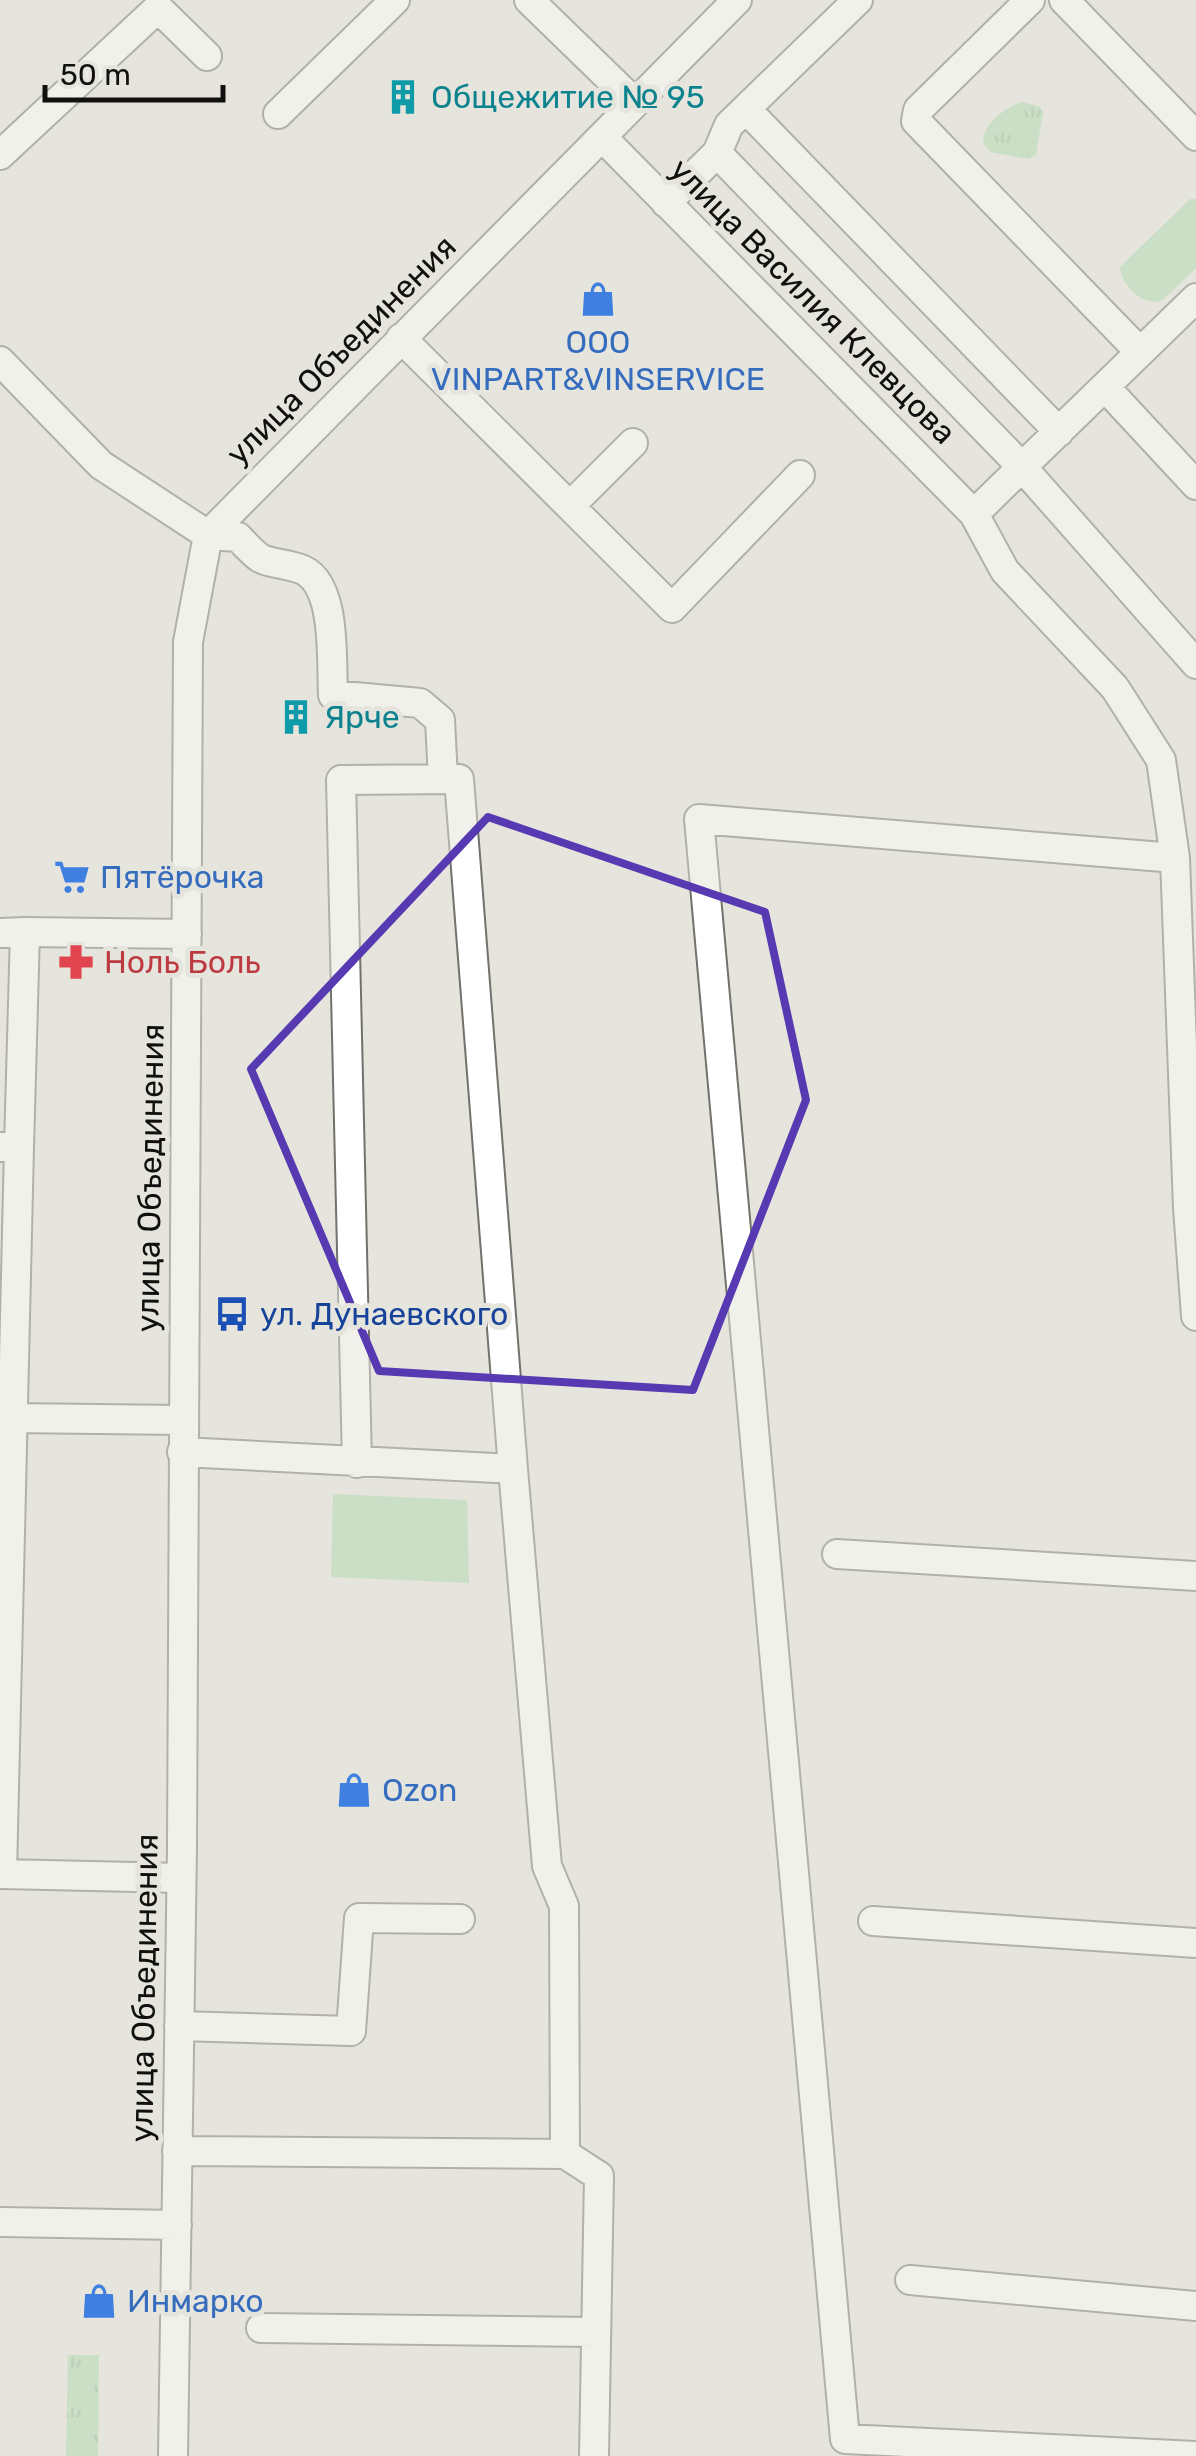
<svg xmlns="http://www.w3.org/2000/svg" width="1196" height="2456" font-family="Rubik,sans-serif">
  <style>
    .grass { fill: url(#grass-tufts) }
    .pitch { fill: #a8d7a8 }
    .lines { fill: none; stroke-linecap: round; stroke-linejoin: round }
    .minor-casing { stroke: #73716b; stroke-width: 32 }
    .minor { stroke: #fff; stroke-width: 28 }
    .marked { fill: none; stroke: #573ab2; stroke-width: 8; stroke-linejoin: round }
    .labels { text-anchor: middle; stroke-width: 10; stroke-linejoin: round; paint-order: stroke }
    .culture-label { font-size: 32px; fill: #0d838f; stroke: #e6e5dd; text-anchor: start }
    .street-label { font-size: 32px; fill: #11100e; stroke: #e6e5dd }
    .shop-label { font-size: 32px; fill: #366cbe; stroke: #e6e5dd; text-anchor: start }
    .health-label { font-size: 32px; fill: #be3a42; stroke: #e6e5dd; text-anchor: start }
    .transit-label { font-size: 32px; fill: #164399; stroke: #e6e5dd; text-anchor: start }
  </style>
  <defs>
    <pattern id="grass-tufts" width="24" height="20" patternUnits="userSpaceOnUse" patternTransform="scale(2.5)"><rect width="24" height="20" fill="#a8d7a8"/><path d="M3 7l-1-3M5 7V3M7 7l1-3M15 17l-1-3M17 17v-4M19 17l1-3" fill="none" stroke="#90b88f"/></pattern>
  </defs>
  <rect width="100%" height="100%" fill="#e6e5dd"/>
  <path class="grass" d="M1021,102L1039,106L1043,112L1036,155L1028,159L990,152L983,143C983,124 1004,108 1021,102Z
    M68,2355H99L98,2456H66Z"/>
  <path class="pitch" d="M1190,199H1196V268L1163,300C1143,308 1122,286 1120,267Z
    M333,1494L467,1500L469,1583L331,1577Z"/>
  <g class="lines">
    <defs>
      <path id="minor" d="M529,0L635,103
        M1030,0L918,110L916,121L1140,352
        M1064,0L1196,136
        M746,109L1059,432
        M278,114L395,0
        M602,137L974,514L1005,571L1115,688L1161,760L1175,858L1188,1208L1196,1316
        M717,153L729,125L858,0
        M0,155L158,8L207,56
        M666,203L717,153L1022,467L1196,298
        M401,338L672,608L800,475
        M0,361L101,465L208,535L238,537C268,569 260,557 298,568C338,579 331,661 333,695L420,703L440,720L443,779
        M1105,387L1196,485
        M570,506L633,443
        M974,514L1022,467L1196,664
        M1175,858L699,819L845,2439L1196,2456
        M0,933L25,932
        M1,1147H19L25,932L187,934
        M12,1418L182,1420
        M357,1463L341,780L459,779L513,1469
        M837,1554L1196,1576
        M0,1874L181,1878
        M2,1874L19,1147
        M873,1921L1196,1943
        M179,2026L351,2031L359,1918L460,1919
        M177,2151L565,2154L564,1906L547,1866L513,1469L182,1452
        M565,2154L599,2176L594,2456
        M0,2222L177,2225
        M910,2280L1196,2306
        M261,2328L596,2332
        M173,2456L182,1848L188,642L208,535L737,0"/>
    </defs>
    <use href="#minor" class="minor-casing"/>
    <use href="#minor" class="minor"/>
  </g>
  <path d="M0 0H1196V2456H0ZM488,817L765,912L806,1100L693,1390L379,1371L251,1069Z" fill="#e6e5dd" fill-opacity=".55" fill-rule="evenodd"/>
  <path class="marked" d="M488,817L765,912L806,1100L693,1390L379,1371L251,1069Z"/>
  <defs>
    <symbol id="building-bare" viewBox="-9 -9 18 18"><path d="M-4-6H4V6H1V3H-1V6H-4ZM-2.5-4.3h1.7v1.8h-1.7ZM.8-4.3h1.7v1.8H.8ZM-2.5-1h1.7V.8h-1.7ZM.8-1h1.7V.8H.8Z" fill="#0f9aa8" stroke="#e6e5dd" stroke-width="2.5" paint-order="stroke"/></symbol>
    <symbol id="shop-bare" viewBox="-9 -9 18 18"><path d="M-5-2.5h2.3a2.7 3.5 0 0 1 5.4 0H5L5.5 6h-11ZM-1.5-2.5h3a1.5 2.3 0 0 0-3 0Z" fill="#3f7fe0" stroke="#e6e5dd" stroke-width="2.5" paint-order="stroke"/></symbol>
    <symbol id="supermarket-bare" viewBox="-9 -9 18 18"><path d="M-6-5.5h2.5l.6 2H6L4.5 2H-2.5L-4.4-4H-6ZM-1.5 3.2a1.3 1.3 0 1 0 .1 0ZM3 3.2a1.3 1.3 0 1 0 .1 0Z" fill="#3f7fe0" stroke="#e6e5dd" stroke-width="2.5" paint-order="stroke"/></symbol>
    <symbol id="pharmacy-bare" viewBox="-9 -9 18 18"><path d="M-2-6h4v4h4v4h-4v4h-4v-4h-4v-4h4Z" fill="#e0444e" stroke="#e6e5dd" stroke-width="2.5" paint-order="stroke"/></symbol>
    <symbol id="bus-bare" viewBox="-9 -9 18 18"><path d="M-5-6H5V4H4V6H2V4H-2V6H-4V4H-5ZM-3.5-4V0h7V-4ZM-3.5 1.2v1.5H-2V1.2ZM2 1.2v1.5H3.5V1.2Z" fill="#1a4fb4" stroke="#e6e5dd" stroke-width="2.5" paint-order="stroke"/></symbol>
  </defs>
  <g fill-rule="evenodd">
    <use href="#building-bare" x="378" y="72" width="50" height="50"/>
    <use href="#shop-bare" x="573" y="274" width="50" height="50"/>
    <use href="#building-bare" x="271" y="692" width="50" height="50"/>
    <use href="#supermarket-bare" x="47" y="852" width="50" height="50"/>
    <use href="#pharmacy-bare" x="51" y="937" width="50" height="50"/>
    <use href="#bus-bare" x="207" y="1289" width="50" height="50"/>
    <use href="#shop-bare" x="329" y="1765" width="50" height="50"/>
    <use href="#shop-bare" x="74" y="2276" width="50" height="50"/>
  </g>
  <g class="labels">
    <g class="culture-label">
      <text x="431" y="108">Общежитие № 95</text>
      <text x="324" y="728">Ярче</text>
    </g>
    <g class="street-label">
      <text transform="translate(813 301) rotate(45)" y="11">улица Василия Клевцова</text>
      <text transform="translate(341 350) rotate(-45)" y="11">улица Объединения</text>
      <text transform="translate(150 1178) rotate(-89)" y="11">улица Объединения</text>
      <text transform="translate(144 1988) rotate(-89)" y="11">улица Объединения</text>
    </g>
    <g class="shop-label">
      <text x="598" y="353" text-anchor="middle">ООО<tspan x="598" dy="37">VINPART&amp;VINSERVICE</tspan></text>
      <text x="100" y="888">Пятёрочка</text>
      <text x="382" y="1801">Ozon</text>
      <text x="127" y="2312">Инмарко</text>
    </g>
    <g class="health-label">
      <text x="104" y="973">Ноль Боль</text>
    </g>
    <g class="transit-label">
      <text x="260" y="1325">ул. Дунаевского</text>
    </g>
  </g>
  <path d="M45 85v15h178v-15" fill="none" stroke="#11100e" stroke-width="5"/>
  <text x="60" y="85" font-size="30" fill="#11100e" stroke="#e6e5dd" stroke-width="8" paint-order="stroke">50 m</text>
</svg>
